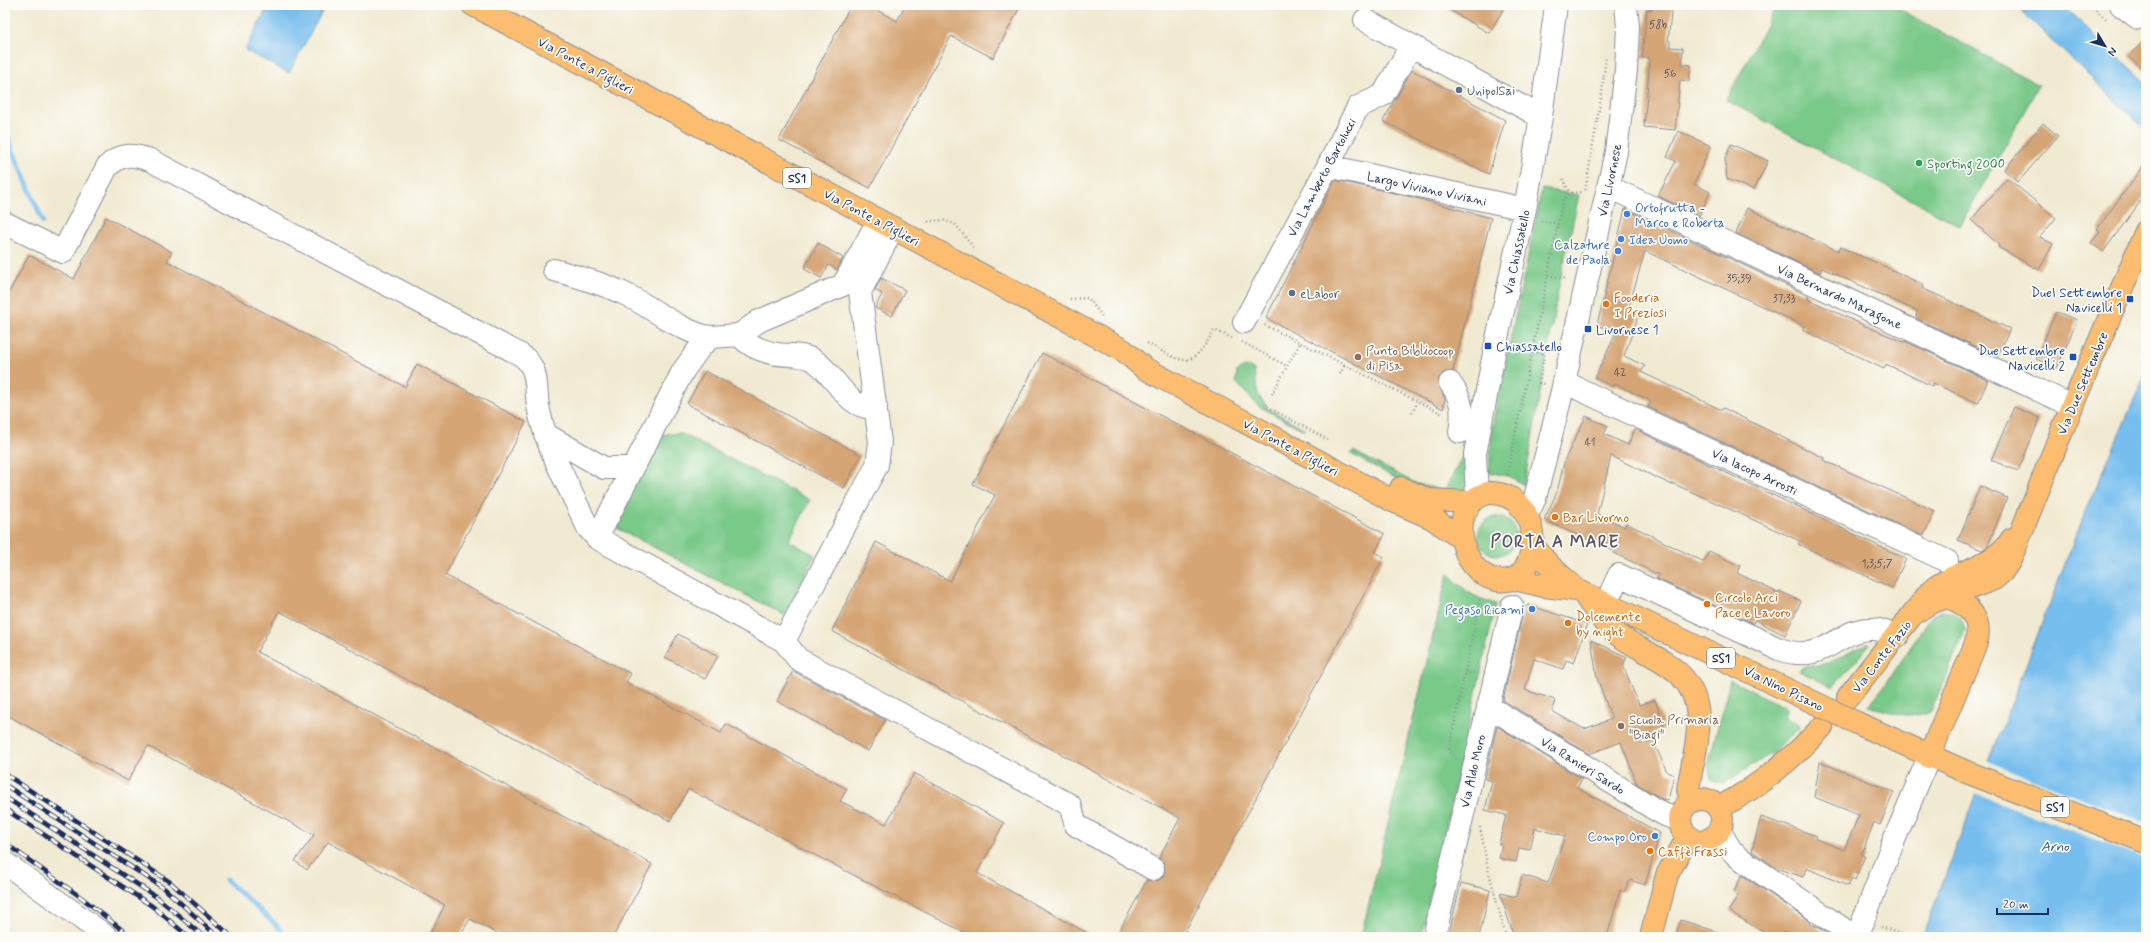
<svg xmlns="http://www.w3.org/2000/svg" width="2151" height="942" font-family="Mynerve,sans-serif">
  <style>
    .green { fill: #79c989; stroke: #4a7c74 }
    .water { fill: #76beee; stroke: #4876a6 }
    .pier { fill: #f1ead2 }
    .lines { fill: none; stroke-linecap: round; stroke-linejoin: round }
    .stream { stroke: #76beee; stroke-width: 5 }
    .building { fill: #d5a575 }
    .minor-casing { stroke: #868c98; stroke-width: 24 }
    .major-casing { stroke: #868c98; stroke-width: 24 }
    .path { stroke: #868c98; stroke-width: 2.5; stroke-dasharray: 1 3; stroke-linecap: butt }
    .minor { stroke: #fff; stroke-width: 22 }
    .major { stroke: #fcbd6f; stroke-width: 22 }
    .rail-casing { stroke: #1b2f5e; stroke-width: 4.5 }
    .rail { stroke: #fdfcf7; stroke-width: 3; stroke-dasharray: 9; stroke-linecap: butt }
    .major-bridge-casing { stroke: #868c98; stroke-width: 24; stroke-linecap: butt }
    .major-bridge { stroke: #fcbd6f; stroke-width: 22 }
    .service-dot { fill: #5c6f8a; stroke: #fdfcf7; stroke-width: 1.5 }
    .leisure-dot { fill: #2e9e5b; stroke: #fdfcf7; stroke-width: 1.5 }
    .shop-dot { fill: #3f7fe0; stroke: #fdfcf7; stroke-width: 1.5 }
    .transit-dot { fill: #1a4fb4; stroke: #fdfcf7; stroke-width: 1.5 }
    .food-dot { fill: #e8710a; stroke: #fdfcf7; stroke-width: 1.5 }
    .education-dot { fill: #8d6e63; stroke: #fdfcf7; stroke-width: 1.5 }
    .labels { text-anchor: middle; stroke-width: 3.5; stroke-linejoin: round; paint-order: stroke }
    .number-label { font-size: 11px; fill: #4a4c64 }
    .shield { fill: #fdfcf7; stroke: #5f6c8c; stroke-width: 1 }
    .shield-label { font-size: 12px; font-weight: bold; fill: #1b2f5e }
    .street-label { font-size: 13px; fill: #1b2f5e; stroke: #fdfcf7 }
    .service-label { font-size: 13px; fill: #4e5e75; stroke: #fdfcf7; text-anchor: start }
    .leisure-label { font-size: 13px; fill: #27864d; stroke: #fdfcf7; text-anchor: start }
    .shop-label { font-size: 13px; fill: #366cbe; stroke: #fdfcf7; text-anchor: end }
    .transit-label { font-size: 13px; fill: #164399; stroke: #fdfcf7; text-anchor: end }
    .food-label { font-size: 13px; fill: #c56008; stroke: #fdfcf7; text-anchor: start }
    .education-label { font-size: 13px; fill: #785e54; stroke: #fdfcf7; text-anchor: start }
    .water-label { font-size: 14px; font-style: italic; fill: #365a89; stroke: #fdfcf7 }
    .district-label { font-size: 17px; font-weight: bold; letter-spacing: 1px; fill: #5c5866; stroke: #fdfcf7 }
  </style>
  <rect width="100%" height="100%" fill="#fdfcf7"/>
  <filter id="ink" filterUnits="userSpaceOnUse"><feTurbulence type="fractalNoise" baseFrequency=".025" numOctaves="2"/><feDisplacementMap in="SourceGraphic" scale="8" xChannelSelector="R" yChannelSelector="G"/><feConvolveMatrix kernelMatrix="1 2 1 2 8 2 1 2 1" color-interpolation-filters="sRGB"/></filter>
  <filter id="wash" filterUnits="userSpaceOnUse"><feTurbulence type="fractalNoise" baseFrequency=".012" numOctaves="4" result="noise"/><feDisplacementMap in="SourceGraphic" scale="16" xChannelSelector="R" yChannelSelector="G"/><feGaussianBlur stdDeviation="0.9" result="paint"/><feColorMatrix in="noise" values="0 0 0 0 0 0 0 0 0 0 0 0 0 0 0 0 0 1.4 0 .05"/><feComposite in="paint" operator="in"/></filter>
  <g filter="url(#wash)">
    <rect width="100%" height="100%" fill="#f1ead2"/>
    <path class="green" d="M1777,5H1892L2039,85L1960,226L1726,100Z
      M1542,189L1579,195L1560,280L1524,485L1511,477L1489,472L1492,427Z
      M1245,367H1250L1254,370L1258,395L1265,404L1264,406L1305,429L1304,430L1258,406L1236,382L1237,371Z
      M680,433L810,500L789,541L815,555L784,615L611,525L658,435Z
      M1353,451L1417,484L1445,490L1465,451L1469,485L1463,491L1450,496L1412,487L1351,454Z
      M1478 536a19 19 0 1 1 38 0a19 19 0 1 1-38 0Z
      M1448,573C1465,592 1472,596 1496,604L1421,937H1361Z
      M1941,611C1954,611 1964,618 1965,631L1932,709C1915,723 1887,710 1868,706L1886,684L1932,615Z
      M1867,643L1870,644L1833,687L1799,671L1801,668L1829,663Z
      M1730,680L1787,708L1784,717L1799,724L1800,727L1776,750L1723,784L1711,779L1708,765Z"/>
    <path class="water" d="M269,5H318L324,8L289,73L245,50Z
      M2015,5H2062L2146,83V130Z
      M2146,372V937H1922L2075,537Z"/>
    <path class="pier" d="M1987,761L2146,823V859L1975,793Z"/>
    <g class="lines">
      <path class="stream" d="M5,132L43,222
        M226,880L275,924L286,937"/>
    </g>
    <g id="blocks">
      <path class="building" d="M851,5H867L897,21L905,5H1021L993,58L951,36L870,188L779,140Z
        M1441,5H1506L1489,33Z
        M1653,5H1672L1668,41H1670V47L1683,48L1682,64L1691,65L1689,81L1680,80L1675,130L1644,127L1650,58H1642L1647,9L1652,10Z
        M2146,38V72L2129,56Z
        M1412,70L1505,120L1489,174L1383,121Z
        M2043,123L2058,136L2018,182L2004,170Z
        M1678,131L1711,146L1694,184L1710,192L1699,216L1658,196L1676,161L1667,157Z
        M1731,144L1768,161L1754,190L1727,179L1725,159Z
        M2146,163V194L2103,252L2091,243L2100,232L2097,229Z
        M2007,178L2056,218L2040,237L2053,244L2039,270L1998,247L1999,245L1971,220Z
        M1335,180L1408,196L1491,218L1453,371L1443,373L1439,378L1438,384L1445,399L1443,409L1266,318Z
        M1747,208L1838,251L1840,247L1886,267L1923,285L1922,288L2010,329L1997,357L1916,318L1917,311L1822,268L1820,273L1736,233Z
        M1625,209L1809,296L1808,299L1863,325L1904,342L1905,341L1988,380L1978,403L1933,383L1932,386L1886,364L1884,369L1803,330L1804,326L1645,251L1628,310L1639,314L1624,356L1645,366L1641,372L1722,410L1723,408L1824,458L1823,460L1935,511L1923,536L1648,407L1651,401L1615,384L1614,387L1595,378L1616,333L1597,325Z
        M106,217L172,252L167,261L405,387L417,364L526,422L445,575L631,674L626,682L721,733L726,724L847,789L840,801L886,824L914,773L1004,823L977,873L1095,937H973L688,789L670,821L279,611L257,652L652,864L613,937H504L470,919L459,937H428L445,905L328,842L307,870L295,861L314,835L148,746L128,781L5,714V300L29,255L74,279Z
        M818,243L843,258L837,270L829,265L821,278L804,269Z
        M881,278L905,290L892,316L875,308L882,294L875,290Z
        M2056,312L2077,320L2057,368L2036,359Z
        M1042,353L1385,534L1375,552L1384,557L1182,937H1116L1147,880L1153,881L1159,880L1164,875V863L1159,858L1180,818L832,631L876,542L950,581L995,495L973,484Z
        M705,371L861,455L844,488L687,404Z
        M2014,407L2040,418L2018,471L1991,460Z
        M1586,416L1608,426L1604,434L1628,445L1634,431L1637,430L1906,559L1892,588L1798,544L1800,541L1672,483V485L1611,456L1597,514L1625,527L1626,523L1704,562L1709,551L1740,566L1737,573L1778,593L1779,591L1801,601L1785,635L1755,620L1753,623L1657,579L1659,575L1612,552L1613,551L1544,520L1557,492L1565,459Z
        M1980,486L2007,498L1987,547L1982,550L1958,540Z
        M1528,605L1587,624L1574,663L1566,660L1563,669L1534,659L1525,690L1555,700L1552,711L1584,729L1612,719L1597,678L1591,640L1627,657L1623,665L1639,705L1655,700L1665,729L1650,734L1667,772L1674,775L1668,800L1662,799L1637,784L1621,742L1589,754L1503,700L1524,608Z
        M678,634L718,656L705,679L665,657Z
        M793,671L885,720L868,751L777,701Z
        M1497,726L1582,779L1577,788L1660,833L1645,885L1630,880L1624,892L1620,890L1607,937H1514L1500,893L1516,897L1522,875L1548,883L1565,836L1535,828L1530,850L1519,848L1516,862L1499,858L1502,845L1499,844L1506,815L1485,810L1492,781L1485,779Z
        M1820,762L1894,792L1880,825L1874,822L1862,854L1865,856L1855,880L1852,878L1848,886L1806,868L1803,877L1777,868L1752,851L1761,817L1817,836L1816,839L1844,850L1859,815L1814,797Z
        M1742,875L1810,921L1809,924L1816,926L1833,937H1795L1784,931L1781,937H1771L1729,911L1738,895L1734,892Z
        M1461,883L1490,890L1479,937H1448Z
        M1681,920L1724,934L1723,937H1675Z"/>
    </g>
  </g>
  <g filter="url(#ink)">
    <use href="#blocks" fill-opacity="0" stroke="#868c98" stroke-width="1"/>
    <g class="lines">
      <defs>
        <path id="minor" d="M2121,5L2138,18
          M1365,20L1541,117
          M1328,166L1525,209
          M1609,187L2072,406
          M5,223L63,252L107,167C121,153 132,154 150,160L521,355C541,369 534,390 539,411C547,450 572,492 588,528L597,538L784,641L877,465L880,442L860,292L893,228
          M554,270C579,277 604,284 627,295C651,307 686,335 711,337
          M1244,322L1328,166L1358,107L1383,95L1411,46
          M739,335C753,350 771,355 792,355C800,356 808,356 815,361C836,375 848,412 876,407
          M1564,382L1947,561
          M1450,383C1463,400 1463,412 1460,432
          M545,434L604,468H632
          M1477,498L1475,454L1495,348L1525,209L1541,117L1556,5
          M1527,515L1535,498L1560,400L1616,152L1626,70L1628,27L1626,5
          M597,538L683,371L701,346L711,337L739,335L759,321L843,285L878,221
          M1606,603L1619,575L1779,649C1828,666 1837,627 1873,629C1881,629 1889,634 1897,637
          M784,641L798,659L1070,805L1076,825L1153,869
          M1488,706L1656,810L1665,815L1680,820
          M1719,830L1731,850L1738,857L1855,937
          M5,863L107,937
          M1434,937L1512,606
          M1857,937L1892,845L1929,757"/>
        <path id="major" d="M473,5L1123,350L1144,368L1393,501L1432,518L1462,539
          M1401,488L1429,500L1471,502
          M1488,493C1523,491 1539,528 1530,557C1527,568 1520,578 1508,580C1462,587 1441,505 1488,493Z
          M1533,546L1550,566L1577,590L1813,702
          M1514,579L1544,586L1577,590
          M1584,594C1593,608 1604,624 1617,634C1650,659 1695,665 1698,717C1700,741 1691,766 1688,790L1693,801
          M1913,614L1928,604L1994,579L2002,572L2010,560L2072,406L2146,231
          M1848,697L1930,592C1956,569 1992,569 2012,539
          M1857,723L1964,771L2146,842
          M1929,757L1976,643C1983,619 1969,605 1948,597
          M1680 820a21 21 0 1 1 42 0a21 21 0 1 1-42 0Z
          M1718,808C1758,788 1791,760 1822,727
          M1651,937L1667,875L1688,836"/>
      </defs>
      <use href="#minor" class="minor-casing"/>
      <use href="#major" class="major-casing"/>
      <path class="path" d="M2090,5L2106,19
        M1563,179L1570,193
        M1541,221L1558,224
        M924,222L942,220L955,224L974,248
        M1548,275L1567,279
        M1070,299L1088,298L1102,316
        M1265,325L1443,414
        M1242,342L1287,366
        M1147,343C1184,363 1191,372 1214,330L1232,338
        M1533,352L1544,354L1539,383L1544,384
        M1340,374L1345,365
        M1272,394L1300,343
        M1267,404L1266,406L1328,440
        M1412,413L1418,402
        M1507,475L1563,199L1570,193L1585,192L1602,92L1606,56
        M1465,673H1476
        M1456,759L1449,750L1480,599
        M1480,827L1488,869L1506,937
        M1881,927L1910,937"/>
      <use href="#minor" class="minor"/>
      <use href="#major" class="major"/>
      <defs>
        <path id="rail" d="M5,774L170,882L232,937
          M5,785L165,889L218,937
          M5,797L158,898L204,937
          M5,809L152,906L189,937
          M5,843L82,898L131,937"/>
      </defs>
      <use href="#rail" class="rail-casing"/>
      <use href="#rail" class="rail"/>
      <defs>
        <path id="major-bridge" d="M1813,702L1857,723"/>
      </defs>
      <use href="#major-bridge" class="major-bridge-casing"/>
      <use href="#major-bridge" class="major-bridge"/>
    </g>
  </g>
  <g class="service-dot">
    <circle cx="1459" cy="90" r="4"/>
    <circle cx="1292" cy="293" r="4"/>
  </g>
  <circle class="leisure-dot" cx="1919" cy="163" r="4"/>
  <g class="shop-dot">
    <circle cx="1627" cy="214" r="4"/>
    <circle cx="1621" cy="239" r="4"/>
    <circle cx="1618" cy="251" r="4"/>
    <circle cx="1532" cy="609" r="4"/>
    <circle cx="1655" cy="836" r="4"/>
  </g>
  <g class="transit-dot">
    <rect x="2126" y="295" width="8" height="8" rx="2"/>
    <rect x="1584" y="325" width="8" height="8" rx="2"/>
    <rect x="1484" y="342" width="8" height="8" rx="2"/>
    <rect x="2069" y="353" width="8" height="8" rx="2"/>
  </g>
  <g class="food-dot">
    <circle cx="1606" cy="304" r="4"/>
    <circle cx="1555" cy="517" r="4"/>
    <circle cx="1707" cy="604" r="4"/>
    <circle cx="1568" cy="623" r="4"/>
    <circle cx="1650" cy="851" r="4"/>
  </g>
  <g class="education-dot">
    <circle cx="1358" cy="357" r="4"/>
    <circle cx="1621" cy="726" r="4"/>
  </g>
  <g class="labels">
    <g class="number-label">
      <text x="1658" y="28">58b</text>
      <text x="1670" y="77">56</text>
      <text x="1739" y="282">35;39</text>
      <text x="1784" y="302">37;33</text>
      <text x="1620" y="376">42</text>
      <text x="1590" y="446">41</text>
      <text x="1877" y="567">1;3;5;7</text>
    </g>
    <g class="shield">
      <rect x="783" y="168" width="28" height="20" rx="3"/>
      <rect x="1707" y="648" width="28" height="20" rx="3"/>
      <rect x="2041" y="797" width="28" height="20" rx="3"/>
    </g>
    <g class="shield-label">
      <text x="797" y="182">SS1</text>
      <text x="1721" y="662">SS1</text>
      <text x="2055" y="811">SS1</text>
    </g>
    <g class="street-label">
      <text transform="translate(586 65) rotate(28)" y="5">Via Ponte a Piglieri</text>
      <text transform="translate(1321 177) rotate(-62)" y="5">Via Lamberto Bartolucci</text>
      <text transform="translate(1609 180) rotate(-78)" y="5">Via Livornese</text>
      <text transform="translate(1427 188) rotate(12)" y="5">Largo Viviano Viviani</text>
      <text transform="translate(872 217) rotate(28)" y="5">Via Ponte a Piglieri</text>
      <text transform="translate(1516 252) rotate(-78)" y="5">Via Chiassatello</text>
      <text transform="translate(1840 296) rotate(25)" y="5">Via Bernardo Maragone</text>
      <text transform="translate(2082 383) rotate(-67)" y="5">Via Due Settembre</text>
      <text transform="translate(1291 447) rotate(28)" y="5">Via Ponte a Piglieri</text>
      <text transform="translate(1755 471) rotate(25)" y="5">Via Iacopo Arrosti</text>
      <text transform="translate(1881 656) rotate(-52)" y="5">Via Conte Fazio</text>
      <text transform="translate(1784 688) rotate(26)" y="5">Via Nino Pisano</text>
      <text transform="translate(1583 765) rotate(32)" y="5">Via Ranieri Sardo</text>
      <text transform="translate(1472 771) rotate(-77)" y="5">Via Aldo Moro</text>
    </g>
    <g class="service-label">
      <text x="1467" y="95">UnipolSai</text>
      <text x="1300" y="298">eLabor</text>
    </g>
    <g class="leisure-label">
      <text x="1927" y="168">Sporting 2000</text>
    </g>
    <g class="shop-label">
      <text x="1635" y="212" text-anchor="start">Ortofrutta -<tspan x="1635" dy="15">Marco e Roberta</tspan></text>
      <text x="1629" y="244" text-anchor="start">Idea Uomo</text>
      <text x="1610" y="249">Calzature<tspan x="1610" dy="15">de Paola</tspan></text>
      <text x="1524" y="614">Pegaso Ricami</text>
      <text x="1647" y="841">Compo Oro</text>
    </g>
    <g class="transit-label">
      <text x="2122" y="297">DueI Settembre<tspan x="2122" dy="15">Navicelli 1</tspan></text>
      <text x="1596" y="334" text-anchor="start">Livornese 1</text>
      <text x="1496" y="351" text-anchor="start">Chiassatello</text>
      <text x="2065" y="355">Due Settembre<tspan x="2065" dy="15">Navicelli 2</tspan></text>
    </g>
    <g class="food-label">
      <text x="1614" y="302">Fooderia<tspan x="1614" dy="15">I Preziosi</tspan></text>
      <text x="1563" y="522">Bar Livorno</text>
      <text x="1715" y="602">Circolo Arci<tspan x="1715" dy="15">Pace e Lavoro</tspan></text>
      <text x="1576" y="621">Dolcemente<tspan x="1576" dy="15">by night</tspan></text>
      <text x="1658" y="856">Caffè Frassi</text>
    </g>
    <g class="education-label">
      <text x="1366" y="355">Punto Bibliocoop<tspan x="1366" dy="15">di Pisa</tspan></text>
      <text x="1629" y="724">Scuola Primaria<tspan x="1629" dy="15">"Biagi"</tspan></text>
    </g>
    <g class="water-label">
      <text x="2055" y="851">Arno</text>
    </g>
    <g class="district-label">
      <text x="1555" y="547">PORTA A MARE</text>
    </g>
  </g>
  <rect width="2151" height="942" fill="none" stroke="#fdfcf7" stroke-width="20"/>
  <g transform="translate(2105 46) rotate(128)" stroke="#fdfcf7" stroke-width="3" paint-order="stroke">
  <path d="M0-3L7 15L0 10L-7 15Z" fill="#1b2f5e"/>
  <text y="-6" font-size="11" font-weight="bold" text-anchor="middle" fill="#1b2f5e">N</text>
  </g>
  <path d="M1997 908v6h51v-6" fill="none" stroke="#1b2f5e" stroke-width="2"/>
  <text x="2003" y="908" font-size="12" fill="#1b2f5e" stroke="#fdfcf7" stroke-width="3" paint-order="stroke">20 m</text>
</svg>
